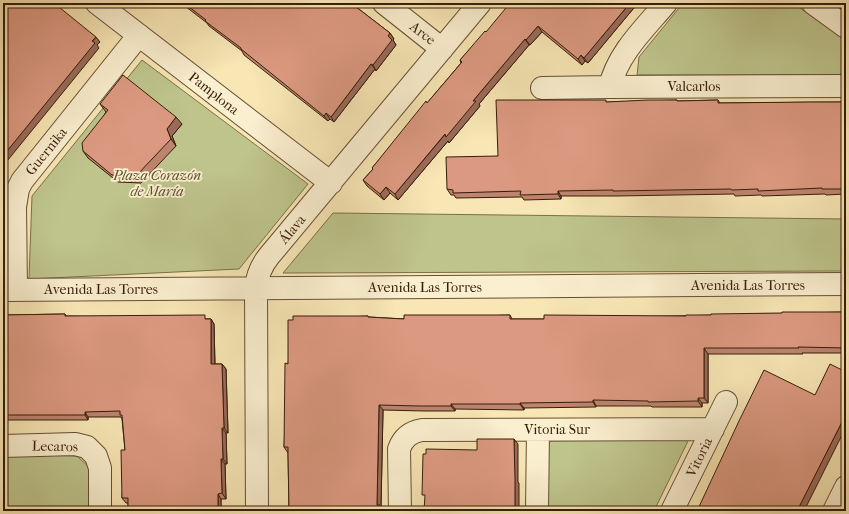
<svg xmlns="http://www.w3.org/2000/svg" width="849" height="514" font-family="'IM FELL French Canon',serif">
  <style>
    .green { fill: #bec48c; stroke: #7a704a }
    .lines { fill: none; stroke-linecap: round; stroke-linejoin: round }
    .street-casing { stroke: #664f34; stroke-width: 24 }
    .street { stroke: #faefcf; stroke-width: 22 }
    .wall { fill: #bd846f; stroke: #361d09 }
    .shaded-wall { fill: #9a6b5a; stroke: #361d09 }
    .building { fill: #dc9981; stroke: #361d09 }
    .labels { text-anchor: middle; stroke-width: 3.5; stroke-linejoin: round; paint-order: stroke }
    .street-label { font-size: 14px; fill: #361d09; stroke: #faefcf }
    .park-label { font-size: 14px; font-style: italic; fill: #5f4f30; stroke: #faefcf }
  </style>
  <rect width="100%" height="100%" fill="#f8e6b5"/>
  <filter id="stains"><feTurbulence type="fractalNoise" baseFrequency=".005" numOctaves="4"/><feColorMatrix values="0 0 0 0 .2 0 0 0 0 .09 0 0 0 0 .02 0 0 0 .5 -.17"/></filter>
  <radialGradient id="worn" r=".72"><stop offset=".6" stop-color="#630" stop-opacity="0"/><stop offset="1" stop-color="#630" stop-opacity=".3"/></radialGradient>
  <path class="green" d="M683,3H793L846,41V75H637L639,57Z
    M142,60L308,184L239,269L29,279L32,196Z
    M333,213L846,219V271L283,273Z
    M3,223H5L6,273H3Z
    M690,437L654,511H545L546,441Z
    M3,454L77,456L91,469L90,511H3Z"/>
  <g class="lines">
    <defs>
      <path id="street" d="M97,3L331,183
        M384,3L442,49
        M813,3L846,27
        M610,87C617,54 645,28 666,3
        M542,88L610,87L846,86
        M3,290L846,284
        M16,290L15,207L18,189L22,181L139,35
        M3,446L75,444L87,447L96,456L100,468V511
        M257,511L256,288C257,276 261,266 269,256L480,3
        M400,511L399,449C403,438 410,432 422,430L713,429
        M537,511L538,430
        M672,511L726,402
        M834,511L846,487"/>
    </defs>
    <use href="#street" class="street-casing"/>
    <use href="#street" class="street"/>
  </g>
  <path class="wall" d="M181,3H351L390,33L394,39L393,40L396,45L376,71L375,69L334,122L330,119L328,121L244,55L242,51L209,26L207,23Z
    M638,3L588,63L585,61L582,65L542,32L530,45H529L479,104L480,106L449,143L448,141L398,200L390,193L384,200L367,186L363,180L373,169L372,168L461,63L460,60L486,32Z
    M677,100V101L718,100L720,103L846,102V194L826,195L825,194L762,196L761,195L735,196L734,194L617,196H561V199L524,200L522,197L456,198L454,195H451L447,189L498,156L543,101L608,102Z
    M100,104L182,124L172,136L176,146L141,183L118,182L88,158L83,151L106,112Z
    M846,312V353H802L803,354H708V403H702V407H652L651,406H596V407L524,408V410L455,409V411H424L383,410L381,506L384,510V511H289L288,453L284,447L288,364L293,320L368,316L369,317L404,319L510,315L512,319H544Z
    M65,314L66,316L211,319L214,324L215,364H222L226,369L228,433H226L227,464H225L226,499H221V511H128V503H126L122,498L125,450L122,419L121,417H88V420H3V315Z"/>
  <path class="shaded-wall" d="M630,3H638L588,63L584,58Z
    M538,26L542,32L530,45L526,40Z
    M390,33L394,39L393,40L396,45L376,71L373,65L388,36Z
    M96,37L100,42L97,45L99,48L3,166V156Z
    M525,39L529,45L479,104L480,106L449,143L448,141L398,200L395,194Z
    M581,55L585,61L582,65L578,59Z
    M371,64L375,69L334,122L331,117Z
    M326,113L330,119L328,121L324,116Z
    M176,117L182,124L172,136L176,146L171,139L167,129Z
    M386,187L390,193L384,200L380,194Z
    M558,191L561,196V199L558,194Z
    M211,319L214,324L215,369L211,364Z
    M704,348L708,354V403L704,398Z
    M222,364L226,369L228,433L224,428Z
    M698,398L702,403V407L698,401Z
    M593,400L596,406V407L593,402Z
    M520,403L524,408V410L520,404Z
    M451,404L455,409V411L451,406Z
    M379,405L383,410L381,506L384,510V511H380L377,505Z
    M85,412L88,417V420L85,415Z
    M846,414V427L804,511H797Z
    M222,428L226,433L227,464L223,459Z
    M514,439L518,444V482L519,483V511H515Z
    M221,459L225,464L226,499L222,493Z
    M218,494L221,499V511H218Z"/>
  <path class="building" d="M3,3H54L96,37L92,41L95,43L3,156Z
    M184,3H351L390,33L388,36L392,40L373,65L371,64L331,117L326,113L324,116L241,49V48L205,21L206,20Z
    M510,3H630L584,58L581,55L578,59L538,26L526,40L525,39L473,101H476L446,137L445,134L395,194L386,187L380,194L363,180L373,169L372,168L426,101L427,103L462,62L460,60L485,31L486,32Z
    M123,75L176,117L167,129L171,139L136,176L112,175L83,151L82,143L108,110L100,104Z
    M496,100H606V102L648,100H677V101L718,100V103L810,102H846V189H822V188L758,191V189L732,190L731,189L613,191V190L558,191V194L520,195L521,191L453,193V190L447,189L446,157L498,156Z
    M782,312H846V348L798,347L799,348H704V398H698V401L648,402V401L593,400V402L520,403V404H451V406H420L379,405L377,505H380V511H289L288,453V447H284L285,363L288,364V320H293V316H368V317L404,319V315H510V319H544V315L686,316V315H711V314L782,313Z
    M65,314V316L205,315V319H211V364H222L224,428H222L223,459H221L222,493L218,494V511H128V498H122L121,450H125L122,415H120V411L85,412V415H3V315Z
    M830,364L846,372V414L797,511H697L739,421L764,370L815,395Z
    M477,439H514L515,478V511H424L425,495H422L423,454H426V449L477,450Z"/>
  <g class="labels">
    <g class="street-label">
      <text transform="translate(423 33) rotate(38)" y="5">Arce</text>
      <text x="694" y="91">Valcarlos</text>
      <text transform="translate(214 93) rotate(38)" y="5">Pamplona</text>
      <text transform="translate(46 151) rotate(-51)" y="5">Guernika</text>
      <text transform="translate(292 229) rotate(-50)" y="5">Álava</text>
      <text x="748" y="290">Avenida Las Torres</text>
      <text x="425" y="292">Avenida Las Torres</text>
      <text x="101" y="294">Avenida Las Torres</text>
      <text x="557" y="434">Vitoria Sur</text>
      <text transform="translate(55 446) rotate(1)" y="5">Lecaros</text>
      <text transform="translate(699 457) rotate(-64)" y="5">Vitoria</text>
    </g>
    <g class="park-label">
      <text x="157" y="180">Plaza Corazón<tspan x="157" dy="16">de María</tspan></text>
    </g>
  </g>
  <rect width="849" height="514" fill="none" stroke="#f8e6b5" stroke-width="16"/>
  <rect x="4" y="4" width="841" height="506" fill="none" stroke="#361d09" stroke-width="2"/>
  <rect x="8" y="8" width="833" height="498" fill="none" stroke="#361d09"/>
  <rect width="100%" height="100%" filter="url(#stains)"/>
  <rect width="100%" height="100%" fill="url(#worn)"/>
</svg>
